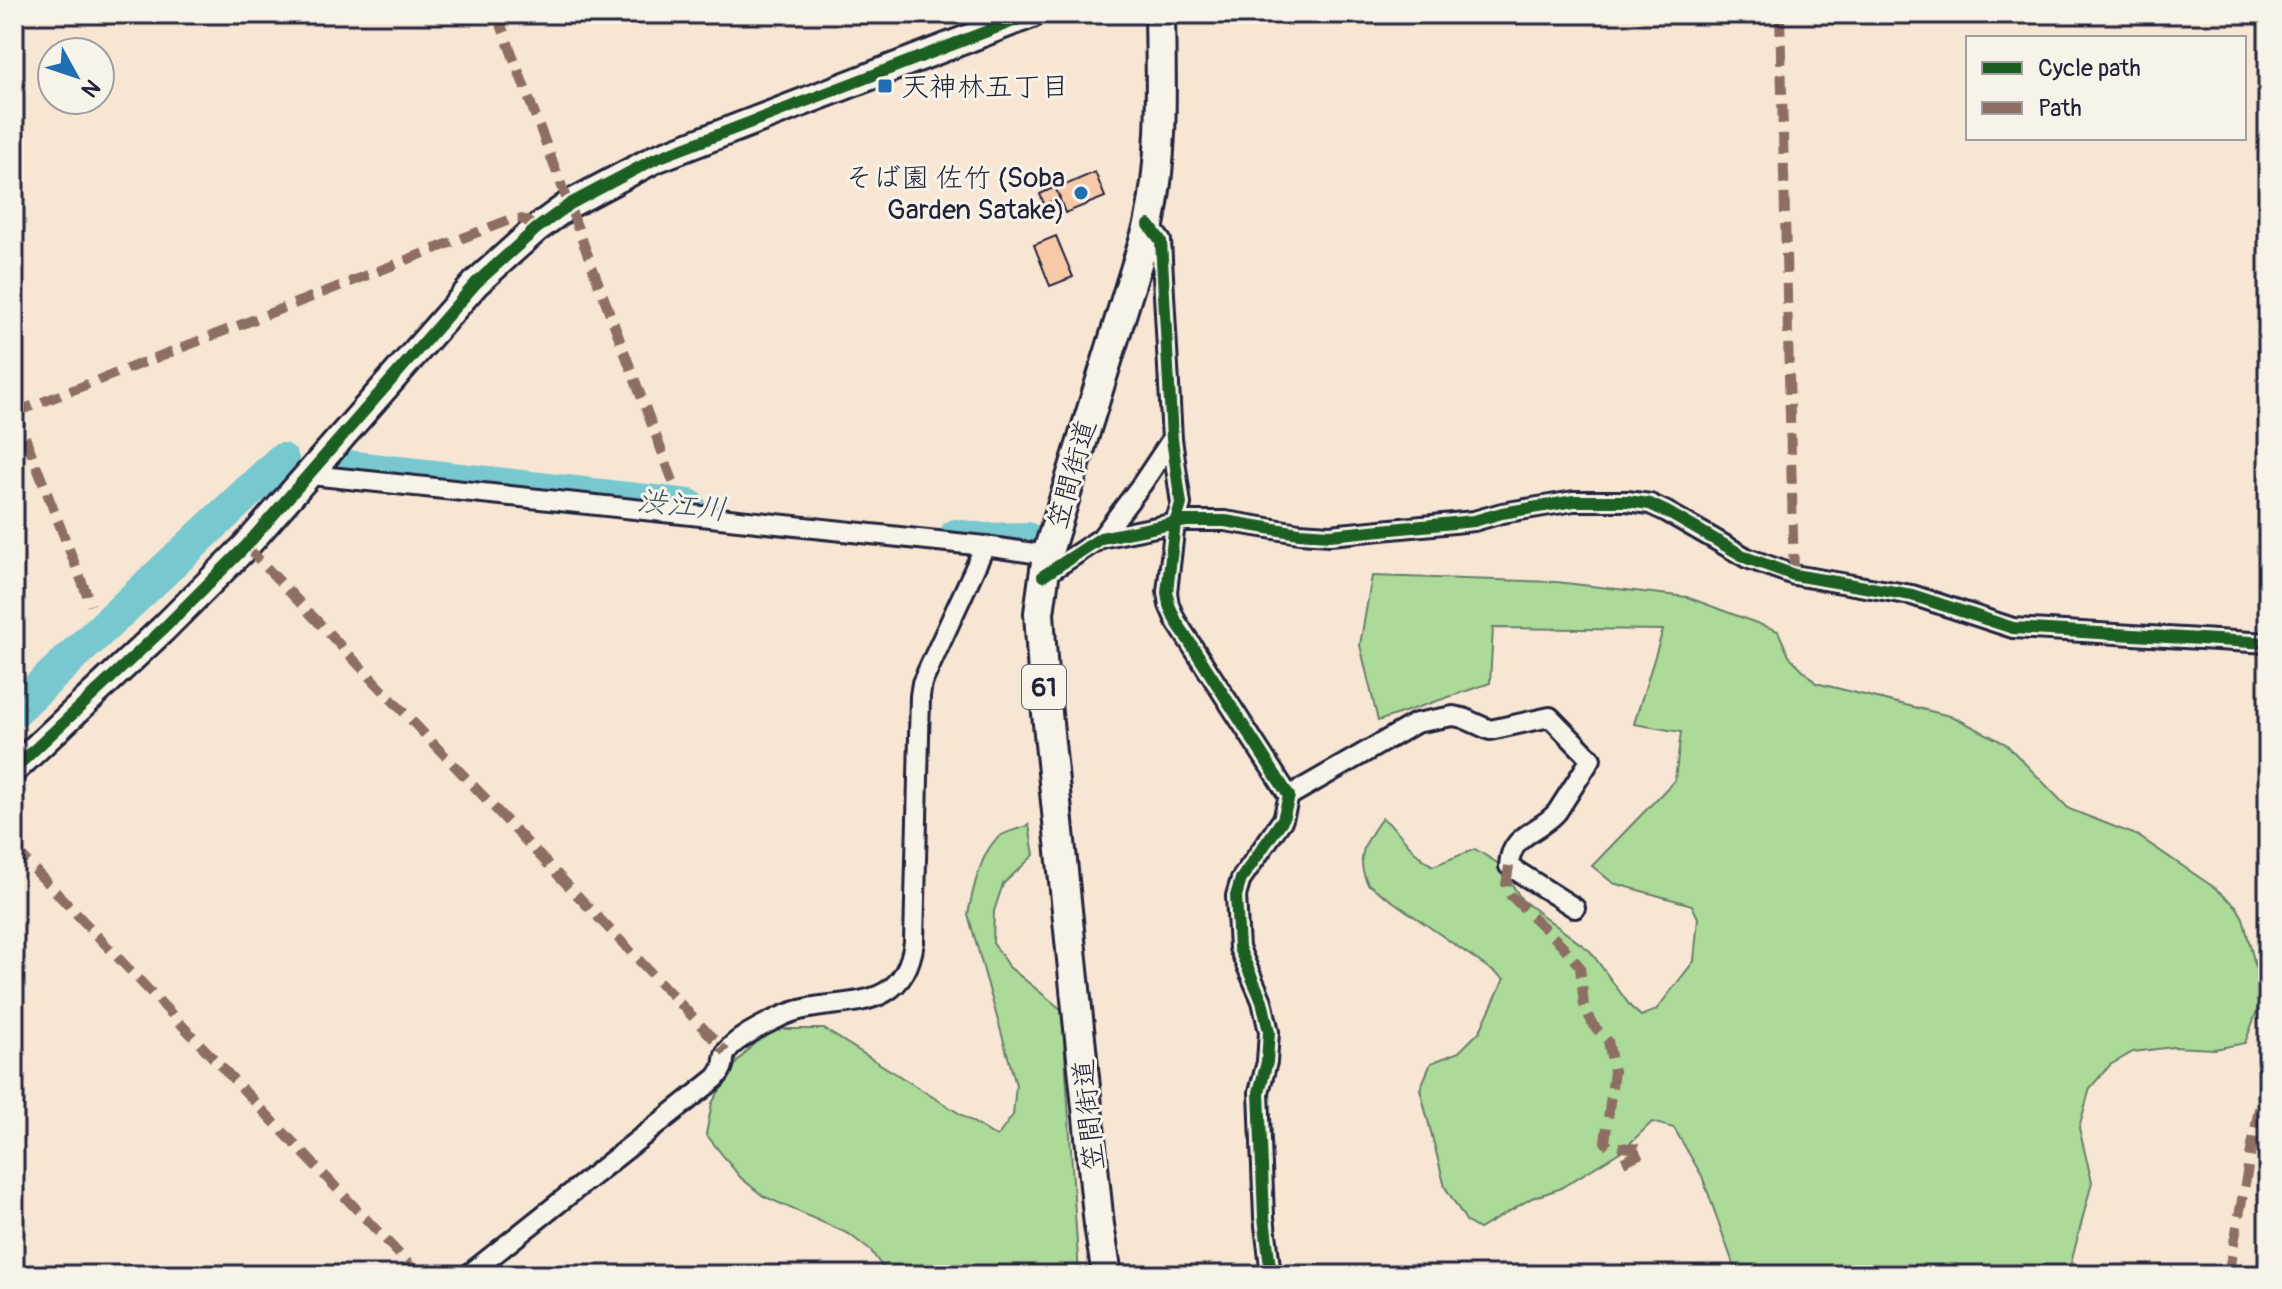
<svg xmlns="http://www.w3.org/2000/svg" width="2282" height="1289" font-family="Pangolin,'Klee One',sans-serif">
  <style>
    .green { fill: #acda99; stroke: #677e6a; stroke-width: 2 }
    .lines { fill: none; stroke-linecap: round; stroke-linejoin: round }
    .river { stroke: #77c8cf; stroke-width: 34 }
    .building { fill: #f8c9a7; stroke: #22223b; stroke-width: 2 }
    .street-casing { stroke: #22223b; stroke-width: 24 }
    .secondary-casing { stroke: #22223b; stroke-width: 32 }
    .primary-casing { stroke: #22223b; stroke-width: 34 }
    .street { stroke: #f7f3e8; stroke-width: 18 }
    .secondary { stroke: #f7f3e8; stroke-width: 26 }
    .primary { stroke: #f7f3e8; stroke-width: 28 }
    .quiet { stroke: #8d6e63; stroke-width: 10; stroke-dasharray: 20 10; stroke-linecap: butt }
    .cycleway-casing { stroke: #f7f3e8; stroke-width: 17 }
    .cycleway { stroke: #1b5e20; stroke-width: 12 }
    .poi-dot { fill: #1f6fb2; stroke: #f7f3e8; stroke-width: 3 }
    .labels { text-anchor: middle; stroke-width: 6; stroke-linejoin: round; paint-order: stroke }
    .shield { fill: #f7f3e8; stroke: #62616f; stroke-width: 2 }
    .shield-label { font-size: 26px; font-weight: bold; fill: #22223b }
    .poi-label { font-size: 28px; fill: #22223b; stroke: #f7f3e8; text-anchor: start }
    .street-label { font-size: 28px; fill: #22223b; stroke: #f7f3e8 }
    .water-label { font-size: 30px; font-style: italic; fill: #3c5467; stroke: #f7f3e8 }
  </style>
  <rect width="100%" height="100%" fill="#f7e6d4"/>
  <filter id="ink" filterUnits="userSpaceOnUse"><feTurbulence type="fractalNoise" baseFrequency=".0125" numOctaves="2"/><feDisplacementMap in="SourceGraphic" scale="16" xChannelSelector="R" yChannelSelector="G"/><feConvolveMatrix kernelMatrix="1 2 1 2 8 2 1 2 1" color-interpolation-filters="sRGB"/></filter>
  <g filter="url(#ink)">
    <path class="green" d="M1372,576L1556,582L1687,597L1778,631L1789,656L1816,683L1954,717L2006,744L2069,809L2138,836L2215,888L2236,906L2243,918L2261,988L2260,1003L2245,1043L2215,1049L2173,1047L2133,1052L2110,1065L2090,1088L2079,1128L2092,1182L2068,1275H1735V1269L1702,1176L1674,1128L1652,1122L1623,1150L1559,1189L1532,1198L1479,1229L1467,1222L1445,1187L1420,1089L1431,1063L1459,1052L1480,1031L1504,979L1368,884C1354,857 1366,840 1382,818C1402,831 1411,854 1433,866L1475,849L1499,864L1522,900L1590,951L1631,1007L1641,1016L1656,1010L1694,961L1698,918L1692,905L1613,883L1592,866L1675,780L1681,732L1634,724L1663,630L1493,628L1490,683L1378,721L1360,645Z
      M1029,825L1034,855L1003,884L994,911L993,942L1008,966L1062,1010L1079,1275H888L871,1251L849,1234L763,1196L740,1177L706,1134L712,1103L737,1062L758,1039L778,1029H824L997,1137L1013,1115L1016,1085L968,914C972,894 981,850 999,837C1006,831 1020,829 1029,825Z"/>
    <g class="lines">
      <path class="river" d="M337,466L689,506
        M956,536L985,540L1027,539
        M14,711L282,460"/>
    </g>
    <path class="building" d="M1095,172L1105,197L1065,213L1056,189Z
      M1055,187L1060,198L1044,204L1040,194Z
      M1057,206L1061,216L1053,220L1049,209Z
      M1056,236L1073,277L1050,286L1034,245Z"/>
    <g class="lines">
      <defs>
        <path id="street" d="M1149,225L1161,241L1172,439L1181,504L1175,523L1167,592L1169,605L1176,621L1289,796L1283,819L1241,879L1236,896L1239,948L1262,1001L1269,1032L1267,1062L1259,1092L1264,1217L1271,1275
          M311,475L985,546L1047,555
          M1101,538L1142,484L1172,439
          M1043,576L1101,538L1186,521H1225L1299,533L1330,535L1474,521L1502,513L1574,501H1627L1650,504L1667,512L1747,558L1794,575L1912,595L2013,628L2268,643
          M1289,796L1416,723L1453,716L1463,718L1490,730L1550,717L1591,759L1557,812C1540,832 1510,834 1509,866L1575,908
          M468,1275L716,1078C728,1064 721,1059 727,1051C735,1039 767,1023 780,1017C831,992 903,1023 914,942L920,696L922,683L985,546"/>
        <path id="secondary" d="M14,769L163,629L246,546L476,283L536,229L570,204L655,159L1032,14"/>
        <path id="primary" d="M1107,1275L1099,1225L1043,674L1039,613L1047,555L1149,225C1164,155 1161,85 1160,14"/>
      </defs>
      <use href="#street" class="street-casing"/>
      <use href="#secondary" class="secondary-casing"/>
      <use href="#primary" class="primary-casing"/>
      <use href="#street" class="street"/>
      <use href="#secondary" class="secondary"/>
      <use href="#primary" class="primary"/>
      <path class="quiet" d="M497,14L676,489
        M1780,14L1794,575
        M14,409L91,605
        M14,413L509,220C523,217 526,219 536,229
        M246,546L726,1052
        M14,848L419,1275
        M1509,866L1506,885L1510,895L1562,945L1580,967L1584,1005L1593,1025L1608,1041L1614,1071L1605,1142L1609,1146L1641,1149L1644,1152L1615,1166
        M2268,888C2261,916 2262,940 2268,968
        M2228,1275L2268,1060"/>
      <defs>
        <path id="cycleway" d="M1149,225L1161,241L1172,439L1181,504L1175,523L1167,592L1169,605L1176,621L1289,796L1283,819L1241,879L1236,896L1239,948L1262,1001L1269,1032L1267,1062L1259,1092L1264,1217L1271,1275
          M1043,576L1101,538L1186,521H1225L1299,533L1330,535L1474,521L1502,513L1574,501H1627L1650,504L1667,512L1747,558L1794,575L1912,595L2013,628L2268,643
          M14,769L163,629L246,546L476,283L536,229L570,204L655,159L1032,14"/>
      </defs>
      <use href="#cycleway" class="cycleway-casing"/>
      <use href="#cycleway" class="cycleway"/>
    </g>
  </g>
  <g class="poi-dot">
    <rect x="877" y="78" width="16" height="16" rx="4"/>
    <circle cx="1081" cy="193" r="8"/>
  </g>
  <g class="labels">
    <rect class="shield" x="1022" y="665" width="44" height="44" rx="6"/>
    <g class="shield-label">
      <text x="1044" y="696">61</text>
    </g>
    <g class="poi-label">
      <text x="901" y="96">天神林五丁目</text>
      <text x="1065" y="187" text-anchor="end">そば園 佐竹 (Soba<tspan x="1065" dy="32">Garden Satake)</tspan></text>
    </g>
    <g class="street-label">
      <text transform="translate(1071 474) rotate(-74)" y="10">笠間街道</text>
      <text transform="translate(1088 1115) rotate(-96)" y="10">笠間街道</text>
    </g>
    <g class="water-label">
      <text transform="translate(682 505) rotate(6)" y="10">渋江川</text>
    </g>
  </g>
  <rect width="2282" height="1289" fill="none" stroke="#f7f3e8" stroke-width="48"/>
  <rect x="24" y="24" width="2234" height="1241" fill="none" stroke="#22223b" stroke-width="3" filter="url(#ink)"/>
  <rect x="1966" y="36" width="280" height="104" fill="#f7f3e8" stroke="#a29fa3" stroke-width="2"/>
  <rect x="1982" y="62" width="40" height="12" fill="#1b5e20" stroke="#a29fa3" stroke-width="2"/>
  <text x="2038" y="76" font-size="24" fill="#22223b">Cycle path</text>
  <rect x="1982" y="102" width="40" height="12" fill="#8d6e63" stroke="#a29fa3" stroke-width="2"/>
  <text x="2038" y="116" font-size="24" fill="#22223b">Path</text>
  <g transform="translate(76 76) rotate(130)"><circle r="38" fill="#f7f3e8" stroke="#a29fa3" stroke-width="2"/>
  <path d="M0-6L14 30L0 20L-14 30Z" fill="#1f6fb2"/>
  <text y="-12" font-size="22" font-weight="bold" text-anchor="middle" fill="#22223b">N</text>
  </g>
</svg>
